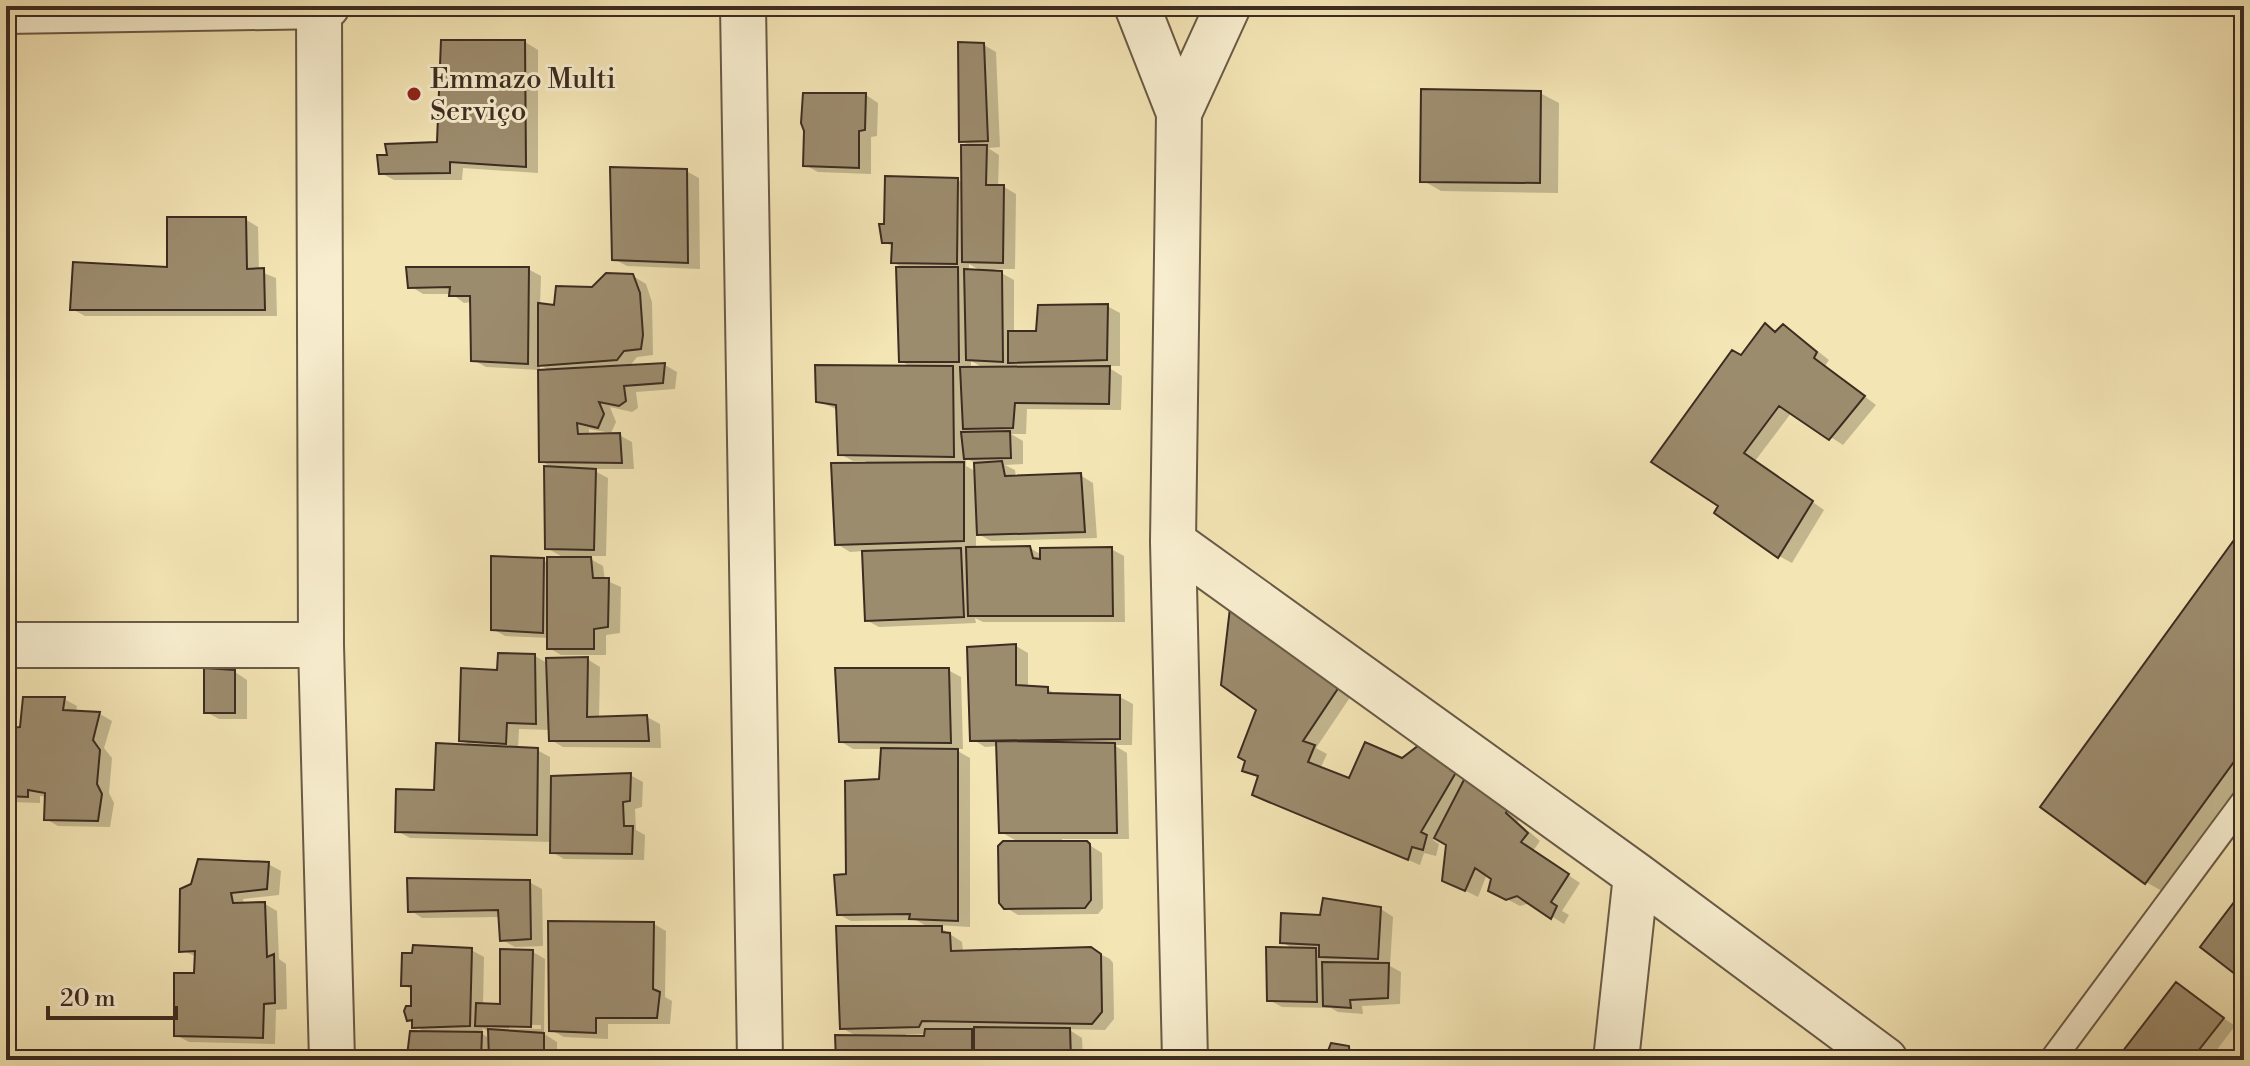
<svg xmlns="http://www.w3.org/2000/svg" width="2250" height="1066" font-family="'Libre Bodoni',serif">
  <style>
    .shadow { fill: #0003; fill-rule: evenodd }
    .building { fill: #9c8c6e; stroke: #3c2c21; stroke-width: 2 }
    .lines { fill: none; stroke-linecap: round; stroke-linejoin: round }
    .service-casing { stroke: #6a5a46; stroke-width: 28 }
    .minor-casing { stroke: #6a5a46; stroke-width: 48 }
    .tertiary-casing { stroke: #6a5a46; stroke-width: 48 }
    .service { stroke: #f8eecf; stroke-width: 24 }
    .minor { stroke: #f8eecf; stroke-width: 44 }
    .tertiary { stroke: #f8eecf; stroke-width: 44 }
    .poi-dot { fill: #8f2418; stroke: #f8eecf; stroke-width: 3 }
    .labels { text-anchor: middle; stroke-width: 6; stroke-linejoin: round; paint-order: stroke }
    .poi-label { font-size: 28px; fill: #3c2c21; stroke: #f8eecf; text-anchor: start }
  </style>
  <rect width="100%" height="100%" fill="#f4e5b5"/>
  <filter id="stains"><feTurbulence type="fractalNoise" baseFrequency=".0025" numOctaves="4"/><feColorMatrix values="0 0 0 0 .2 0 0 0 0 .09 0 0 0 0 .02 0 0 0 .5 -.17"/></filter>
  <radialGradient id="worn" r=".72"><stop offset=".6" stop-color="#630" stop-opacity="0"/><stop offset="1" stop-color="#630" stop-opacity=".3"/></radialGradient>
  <path class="shadow" d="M525,42L538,50V173L463,168L462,180H394L381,173L439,144Z
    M984,45L996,52L1000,147L988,148L999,155L998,187H1004L1016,194L1015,269H994L1014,280V333H1038L1107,306L1120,313V366H1106L1122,376L1121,410L1027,409L1026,434H1011L1023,441V464L1005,465L1015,470L1016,478L1080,475L1093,483L1097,538L991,541L976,533V549L1030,548L1042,555L1111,549L1124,556L1125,622H983L975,618L976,623L879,627L866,620L864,551L850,552L837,544L866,461H853L840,454L838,410L818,401L913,368L901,361L904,269L893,262L894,247L884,242L958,180L964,183L973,147L961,141ZM969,264L983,272L969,271ZM971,361L986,369H971ZM966,458L977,464V472L966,466Z
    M1540,93L1559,103L1558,193L1441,191L1422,180Z
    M866,95L878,103L877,136L871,137V174L818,172L805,165Z
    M686,171L699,178L700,269L627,266L614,259Z
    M245,219L258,227L259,271L276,278L277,316H85L72,309L169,269Z
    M528,269L541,276L540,306L556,307L593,289L633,276L646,284L652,302L653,355L637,357L629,367L665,365L677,372L675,389L636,392L638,408L632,412L610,407L616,422L611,433L589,429V436L619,435L632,442L634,469H591L608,478L606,556H585L603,566L605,580L621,587L620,633L606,635V655H561L549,648V638L505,636L493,629L543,560L549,564L566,559L547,548L555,469L541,461L551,371L540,365V370L486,367L473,360L472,302L464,303L452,294H423L410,286Z
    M1765,326L1778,333L1783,327L1796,334L1829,360L1825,366L1876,405L1843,445L1792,412L1755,461L1824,510L1792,563L1779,556L1720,506L1741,358Z
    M2243,532L2244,793L2169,895L2146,882L2043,807Z
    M1232,608L1353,693L1316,748L1327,754L1320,769L1350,781L1402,761L1419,747L1522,812L1518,822L1540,841L1533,851L1580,883L1562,911L1569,915L1564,924L1530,903L1520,906L1490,890L1493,878L1487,874L1478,897L1444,880L1448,844L1435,836L1433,840L1439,844L1436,856L1424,853L1420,865L1267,801L1259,778L1244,770L1258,710Z
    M1016,646L1028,653V688L1047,689L1058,695L1120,697L1133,704L1132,745H1114L1127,753L1129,839H1062V843H1086L1102,853L1103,908L1098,914L1018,915L1005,907L1020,843L1001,832L998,746L985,747L972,739Z
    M535,656L549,664L587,659L600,667L599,719L647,717L660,724L661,748L563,747L551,740L550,730L519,729L518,749L537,750L550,757V778L630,775L643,782L642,807L635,809L636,830L645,835L644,860L564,859L552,852V842L410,838L397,831L436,792L473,747L461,740L499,672Z
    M948,670L961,677L963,749H954L970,758V927L936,925L962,942L963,952L1090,949L1110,959L1113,963L1114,1019L1105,1030L1068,1029L1082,1038L1083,1060H838L858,1037L842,1028L930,928L916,920L851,921L838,914L848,876L881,781L883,749H853L840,741ZM965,1028H976V1034ZM906,1034H926L925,1038H906Z
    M235,672L247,680V719H219L206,712Z
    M64,699L77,706L76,712L100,714L112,721L104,748L112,758L109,793L114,803L110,827L58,826L46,819L47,797L40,796V803L11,802L6,798V730L22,729Z
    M268,864L281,871L279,895L243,899L244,905L265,904L277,911L279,959L286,964L287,1009L276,1010L275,1044L189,1042L176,1035L196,975L197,957L181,950L182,890Z
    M529,882L542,889L543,946L515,947L502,940L500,917L422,918L410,910Z
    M1381,909L1393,917L1390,966L1401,972L1400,1004L1362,1006L1363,1014L1338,1012L1331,1008L1282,1007L1269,1000L1295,950L1282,942L1322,917Z
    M654,924L666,931L665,997L672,1001L670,1024H608V1039L564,1037L551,1030Z
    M471,950L484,957L483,1005L502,1006L533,952L545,959L544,1034L557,1042V1060H403L409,1058L425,1033L409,1020L413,1009V990L403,985ZM488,1024L541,1025V1029L488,1028ZM483,1028L490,1033L491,1039L482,1034Z
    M2177,985L2235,1026L2209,1060H2128Z
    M1348,1048L1361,1055L1362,1060H1268L1328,1058Z
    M691,1053L703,1060H624Z"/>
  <path class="building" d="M441,40H525L526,167L450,162V173L379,174L377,155H387L385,144L437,142Z
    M958,42L984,43L988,141L959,142Z
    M1421,89L1541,91L1540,183L1420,182Z
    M1421,89L1541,91L1540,183L1420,182Z
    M803,93H866L865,130L859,131V168L803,166L804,131L801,123Z
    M961,145H987L986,185H1004L1003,263L962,262Z
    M610,167L687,169L688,263L612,260Z
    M885,176L958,178L957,264L891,263L892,243H882L879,224H884Z
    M167,217H246L247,269L264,268L265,310H70L73,262L167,267Z
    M406,267H529L528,364L471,361L470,296H449L450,287L408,288Z
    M896,267H958L959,362H899Z
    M964,269L1002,271L1003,362L966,360Z
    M606,273L633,274L640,293L643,335L641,349L624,351L617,360L538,366V303L554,305L556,286L592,287Z
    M1108,304L1107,360L1008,363V331H1036L1038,305Z
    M1765,323L1775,332L1783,324L1817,352L1814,358L1865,396L1829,440L1779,406L1744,453L1813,501L1778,558L1714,513L1718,506L1651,462L1732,350L1741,355Z
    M665,363L663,383L624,386L626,401L619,406L599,402L604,414L598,428L577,423L578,434L620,433L622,463L539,462L538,370Z
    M815,365L953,366L954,457L838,455L836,405L816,402Z
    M1110,366L1109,404L1015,403L1013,428L963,429L960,367Z
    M1010,431L1011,458L964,459L961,432Z
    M1002,461L1005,476L1081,473L1085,532L977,535L974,463Z
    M964,462V541L835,545L831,463Z
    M544,466L596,469L594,550L545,549Z
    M2242,529L2244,748L2145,884L2040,807Z
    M1030,546L1033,558L1040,559V548L1112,547L1113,616H968L966,547Z
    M961,548L964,617L865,621L862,551Z
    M491,556L544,558L543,633L491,630Z
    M547,557H591L593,578H609L608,627L594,629V649H547Z
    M1230,608L1286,642L1283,649L1341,684L1303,741L1315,745L1308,762L1349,778L1365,742L1402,758L1419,745L1458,769L1421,832L1427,835L1423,850L1412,847L1408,860L1252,795L1258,776L1242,771L1245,761L1238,757L1256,710L1221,685Z
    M1016,644V685L1048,687V693L1120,695V739L970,741L967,647Z
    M498,653L535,654L536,724L507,723L506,744L459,741L461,668L497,670Z
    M588,657L587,717L647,715L649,741H549L546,658Z
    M204,668L235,670V713H204Z
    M835,668H949L951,743L839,742Z
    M23,697H65L63,710L100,712L93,740L100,750L97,784L102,794L98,821L44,820L45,793L28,790V797L6,796V728L20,727Z
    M996,741L1115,743L1117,833H999Z
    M436,743L538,748L537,835L395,832L396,789L434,790Z
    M881,748L958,749V921L909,919L910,914L837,915L834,875L846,874L845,781L879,779Z
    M1468,772L1510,804L1506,813L1528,833L1521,842L1569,874L1551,902L1557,906L1551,919L1517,896L1506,900L1488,891L1491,879L1475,868L1465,891L1442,881L1446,845L1434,838Z
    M631,773L630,801L623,802L624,826H633L632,854L550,853L551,776Z
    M1003,841H1087L1090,844L1091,900L1085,908L1004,909L999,903L998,846Z
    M198,859L269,862L267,889L231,893L233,903L265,902L267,957L274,954L275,1003L264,1004L263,1038L174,1036V973H194L195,951L179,952L180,889L191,884Z
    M407,878L530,880L531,939L500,941L498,910L408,912Z
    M2244,889V981L2200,947Z
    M1323,898L1381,907L1378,959L1319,957V945L1280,943L1281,913L1320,915Z
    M548,921L654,922L653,989L660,992L657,1018H596V1033L549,1031Z
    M836,926H942V932L950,933L951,951L1091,947L1101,954L1102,1012L1092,1024L922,1021L919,1027L840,1029Z
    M413,945L472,948L470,1026L412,1028V1020L407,1021L404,1011L406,1006H411V986H401L402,953H412Z
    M1266,947L1316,948L1317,1002L1267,1001Z
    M500,949L533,950L531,1027L475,1026L476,1003L500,1004Z
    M1322,962L1389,963L1388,998L1350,1000L1351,1008L1323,1006Z
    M2176,982L2224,1018L2191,1060H2124L2119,1056Z
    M974,1027L1070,1028L1071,1060H980L981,1054H974Z
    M488,1029L544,1033V1060H489Z
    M925,1029H972V1060H836L835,1035L924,1036Z
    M410,1031L482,1032L481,1060H401L402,1056H407Z
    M1331,1043L1349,1046L1350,1060H1266V1057L1326,1056Z
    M632,1051H692L691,1060H591L630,1058Z"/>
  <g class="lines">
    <defs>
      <path id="service" d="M2052,1060L2244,801"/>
      <path id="minor" d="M319,6L321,645L332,1060
        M743,6L760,1060
        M1137,6L1179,113L1173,542L1185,1060
        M1179,113L1228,6
        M1173,542L1636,875L1885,1060
        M6,645H321
        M1616,1060L1636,875"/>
      <path id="tertiary" d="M6,11L327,6"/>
    </defs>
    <use href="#service" class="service-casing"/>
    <use href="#minor" class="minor-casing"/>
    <use href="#tertiary" class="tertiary-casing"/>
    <use href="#service" class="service"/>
    <use href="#minor" class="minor"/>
    <use href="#tertiary" class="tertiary"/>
  </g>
  <circle class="poi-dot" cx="414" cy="94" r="8"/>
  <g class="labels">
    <g class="poi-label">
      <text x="430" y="88">Emmazo Multi<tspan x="430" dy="32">Serviço</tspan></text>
    </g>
  </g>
  <rect width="2250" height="1066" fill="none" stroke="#f4e5b5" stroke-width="32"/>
  <rect x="8" y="8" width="2234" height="1050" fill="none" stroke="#3c2c21" stroke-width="4"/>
  <rect x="16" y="16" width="2218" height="1034" fill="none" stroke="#3c2c21" stroke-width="2"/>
  <path d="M48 1006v12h128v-12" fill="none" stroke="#3c2c21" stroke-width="4"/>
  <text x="60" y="1006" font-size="24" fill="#3c2c21" stroke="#f8eecf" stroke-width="6" paint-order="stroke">20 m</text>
  <rect width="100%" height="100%" filter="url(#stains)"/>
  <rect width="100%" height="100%" fill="url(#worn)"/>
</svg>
